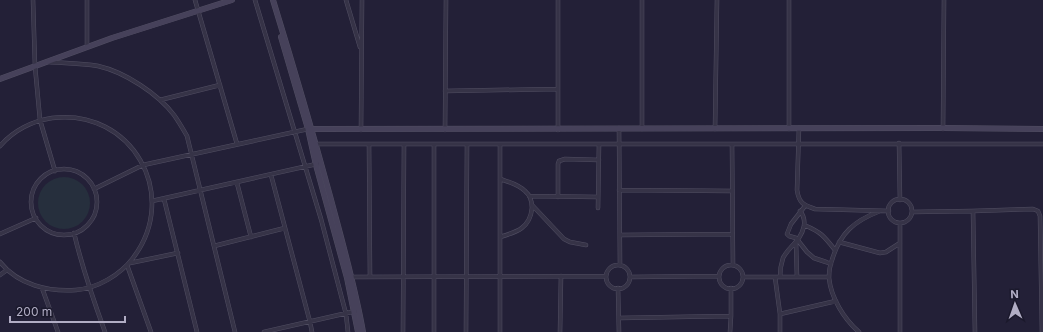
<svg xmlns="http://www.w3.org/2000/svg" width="1043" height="332" font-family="Inter,sans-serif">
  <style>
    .green { fill: #262f3d }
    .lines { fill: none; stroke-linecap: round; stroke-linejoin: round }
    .street-casing { stroke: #514e62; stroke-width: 4.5 }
    .secondary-casing { stroke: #514e62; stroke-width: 6 }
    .street { stroke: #363347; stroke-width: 3.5 }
    .secondary { stroke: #46415a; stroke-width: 5 }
  </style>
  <rect width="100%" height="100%" fill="#232037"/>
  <path class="green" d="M38 203a26 26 0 1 1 52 0a26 26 0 1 1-52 0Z"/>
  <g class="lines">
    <defs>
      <path id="street" d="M33,0L35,66L40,120L55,171
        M195,0L237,144
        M255,0L321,219L346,314L348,332
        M346,0L360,47
        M558,0V130
        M789,0V129
        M87,47V0
        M49,62C65,63 83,63 98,66C125,72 158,94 174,115C179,122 183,129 187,136L235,332
        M445,91L558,89
        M160,100L220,85
        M619,128L620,265
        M799,128L797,190C799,203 803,205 815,209L889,211
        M642,129V0
        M715,129L717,0
        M943,129L944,0
        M361,130L362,0
        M445,130L446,0
        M899,143L900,200
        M316,144H1043
        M369,144L370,277
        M732,144L733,265
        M0,146C13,131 32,121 52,118C132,108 181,195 133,258C120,275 98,288 76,290C49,292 18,285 0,262
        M31 202a33 33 0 1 1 66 0a33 33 0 1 1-66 0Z
        M271,175L310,322L312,332
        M237,183L251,237
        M94,189L143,165L308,129
        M619,190L732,191
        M529,196L598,197
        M558,197V164L559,161L565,159L599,160
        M164,199L197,332
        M888 211a12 12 0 1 1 24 0a12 12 0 1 1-24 0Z
        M152,201L321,163
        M532,205L564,239L570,242L586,245
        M805,206L791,224L787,234L789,236L796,238L807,252L814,258L826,262L831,264
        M598,208L599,144
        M973,211L975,332
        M912,212L973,211L1033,209L1038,211L1040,216L1042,332
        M804,225C821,232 824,236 835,250
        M74,233C82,267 93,299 105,332
        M0,234L36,218
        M620,235L732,234
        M500,237C517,232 530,228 532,208C532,202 530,195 525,191C518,184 509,182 500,179
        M839,242L880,253L886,252L900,243
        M796,243L797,277
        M214,246L285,228
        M130,263L178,253
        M127,265L151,332
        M719 277a12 12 0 1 1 24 0a12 12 0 1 1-24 0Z
        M606 277a12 12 0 1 1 24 0a12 12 0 1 1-24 0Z
        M0,275L7,270
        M352,277L606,276
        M630,277L719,276
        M743,277H829
        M775,277L780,314V332
        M780,277C780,271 781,264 783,258C789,246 801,241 804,226C805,220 804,216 800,211
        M42,288L58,332
        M618,288L619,332
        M780,314L836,301
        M619,318L731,316
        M264,332L356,311
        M403,332L404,144
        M434,332V144
        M466,332L467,144
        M500,332V144
        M560,332L561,276
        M730,332L731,316V288
        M859,332C844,319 831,298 829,278C829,272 830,265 832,260C840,233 854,221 880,211
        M900,332V223"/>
      <path id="secondary" d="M273,0C293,65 312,130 330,196C342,241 355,286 363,332
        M281,37L308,129L316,165L347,278L358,332
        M0,79L112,38L232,0
        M308,129L943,128L1043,129"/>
    </defs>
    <use href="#street" class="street-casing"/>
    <use href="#secondary" class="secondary-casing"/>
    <use href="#street" class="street"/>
    <use href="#secondary" class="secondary"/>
  </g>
  <g transform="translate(1015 304) rotate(358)" stroke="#1b192c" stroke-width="3" paint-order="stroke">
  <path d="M0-3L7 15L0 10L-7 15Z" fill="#b1adc4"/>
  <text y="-6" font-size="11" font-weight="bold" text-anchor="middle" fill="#b1adc4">N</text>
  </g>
  <path d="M10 316v6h115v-6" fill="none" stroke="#b1adc4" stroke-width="2"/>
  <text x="16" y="316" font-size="12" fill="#b1adc4" stroke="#1b192c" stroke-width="3" paint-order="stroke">200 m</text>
</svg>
